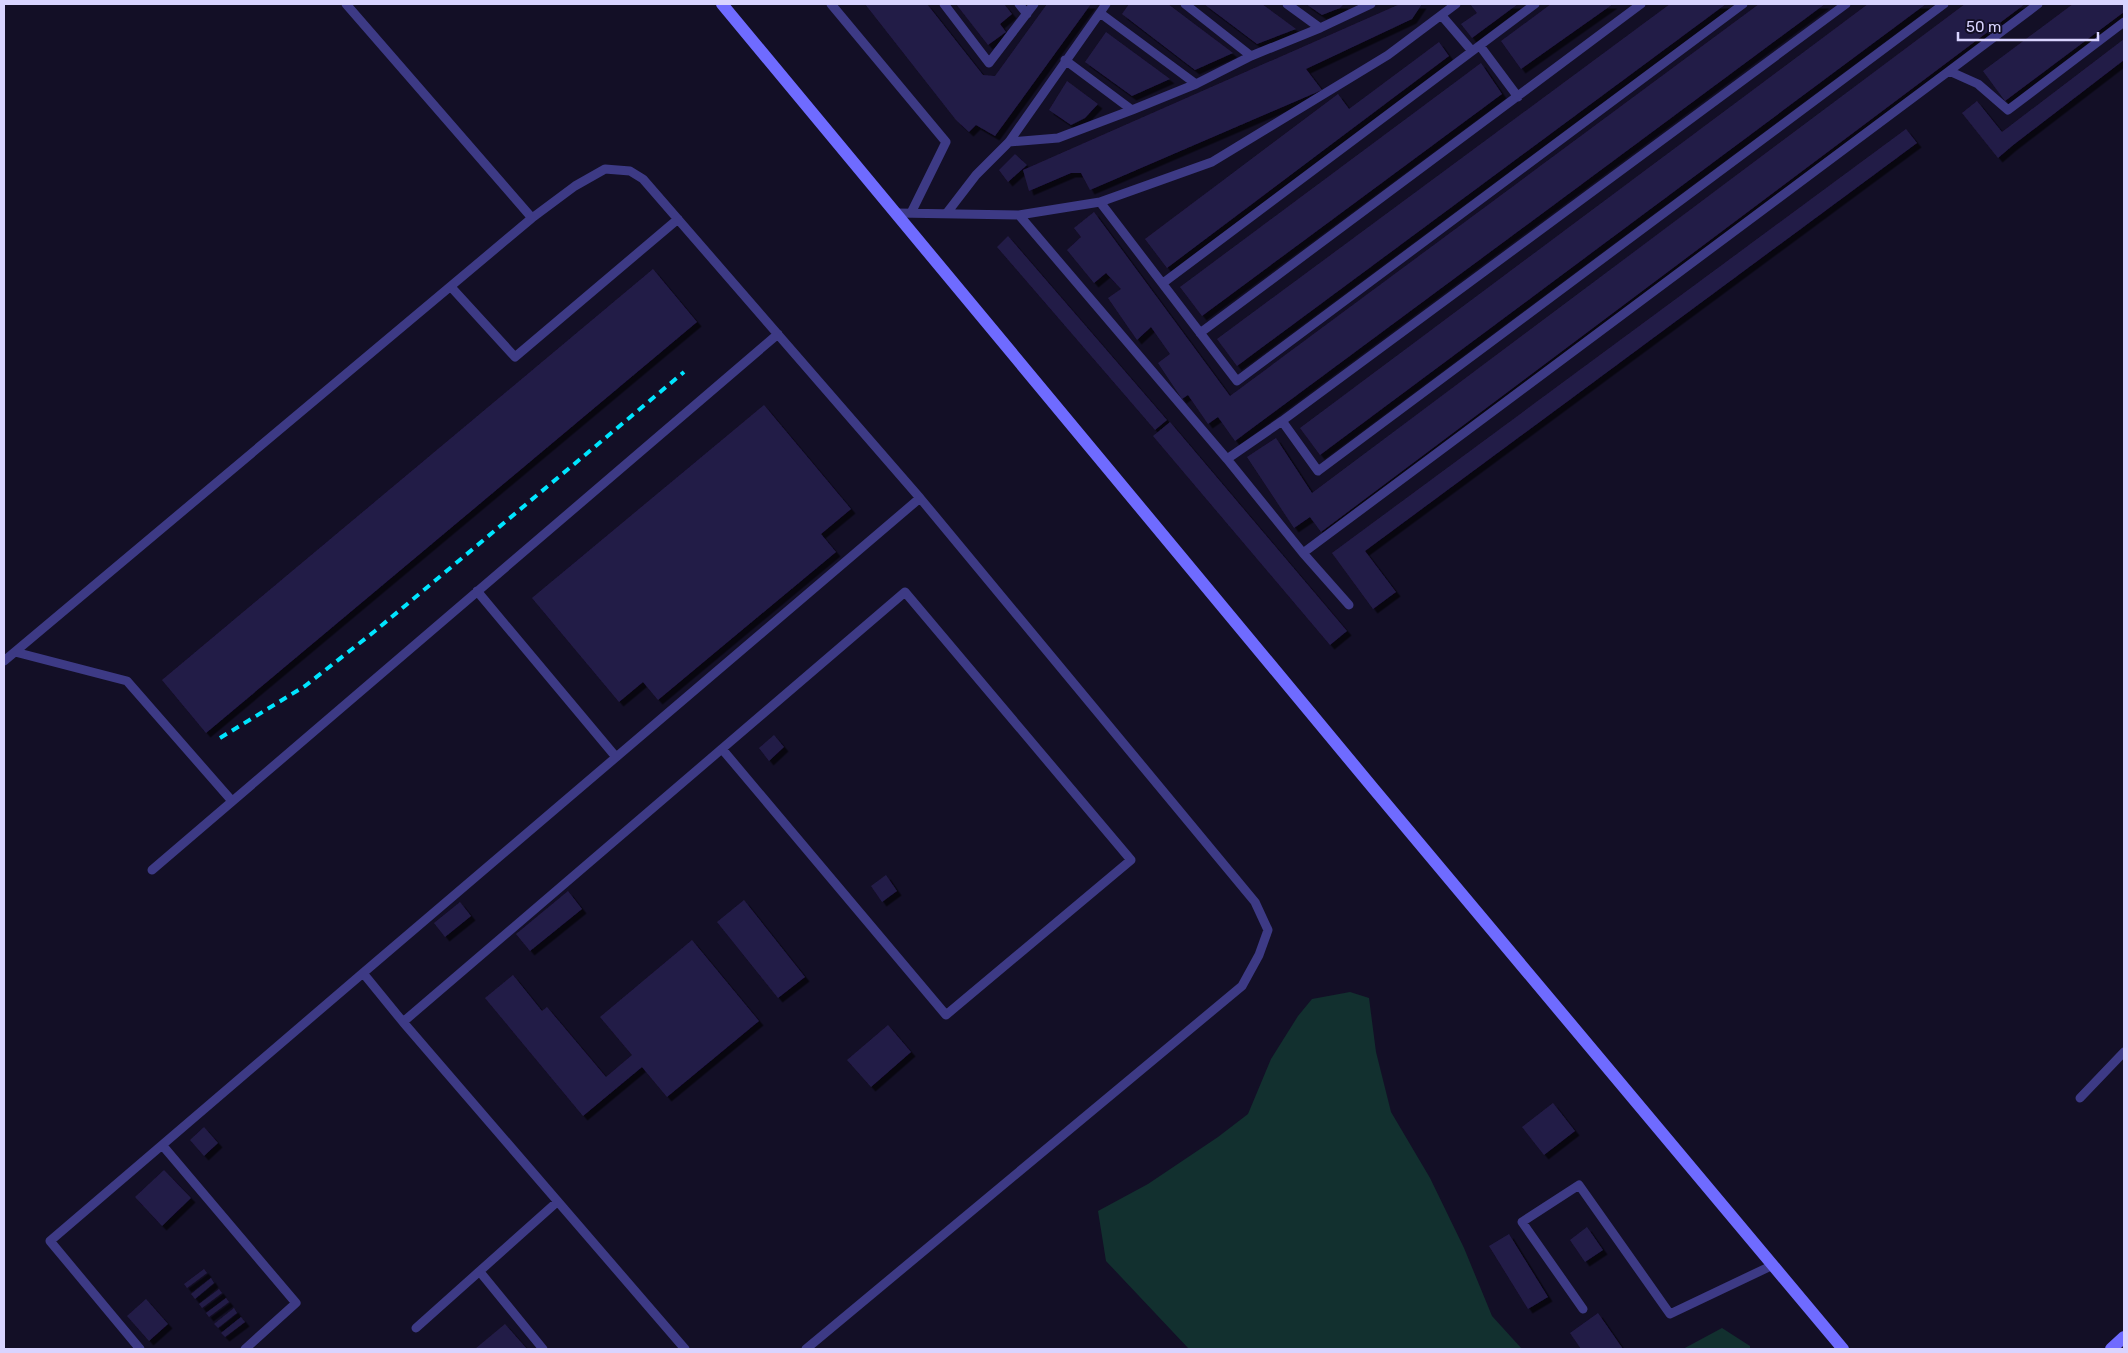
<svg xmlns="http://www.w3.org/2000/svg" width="2128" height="1353" font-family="Rubik,sans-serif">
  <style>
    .green { fill: #12302f }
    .building { fill: #241b47; filter: url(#shadow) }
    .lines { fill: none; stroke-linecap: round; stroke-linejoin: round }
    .lane { stroke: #3d3a85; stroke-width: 9 }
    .secondary { stroke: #6f6bff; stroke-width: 12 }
    .rail { stroke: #00e5ff; stroke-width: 4; stroke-dasharray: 8 6; stroke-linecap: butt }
  </style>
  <defs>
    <filter id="shadow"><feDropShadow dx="4.5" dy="4.5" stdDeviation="0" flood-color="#0009"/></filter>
  </defs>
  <rect width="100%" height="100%" fill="#130f26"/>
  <path class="green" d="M1350,992L1369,998L1376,1052L1391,1112L1430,1178L1464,1248L1492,1316L1522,1349H1189L1106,1261L1098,1211L1148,1184L1218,1137L1248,1114L1271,1059L1298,1016L1312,999Z
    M1722,1328L1750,1346V1349H1683Z"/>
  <path class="building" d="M865,4H927L983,75L995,76L1047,4H1091L995,136L976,125L969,132L956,120Z
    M956,4H1004L1012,14L1000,24L1006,32L988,45Z
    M1129,4H1168L1233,53L1195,70L1122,14Z
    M1204,4H1262L1296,29L1257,44Z
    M1306,4H1344L1340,8L1322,15Z
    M1400,4H1422L1412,19L1306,69L1322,90L1090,190L1081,173H1071L1029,191L1023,170Z
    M1470,4H1518L1472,38L1461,24L1477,13Z
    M1551,4H1613L1521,69L1501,41Z
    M1670,4H1726L1237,366L1217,339Z
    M1759,4H1825L1235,441L1218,417L1208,424L1188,395L1182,399L1158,363L1170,354L1151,327L1137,340L1108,298L1121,289L1106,273L1094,283L1067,250L1081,237L1074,228L1094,212L1230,396Z
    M1868,4H1926L1320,455L1300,428Z
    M1965,4H2025L1321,532L1310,517L1294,528L1247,457L1276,438L1312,493Z
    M2073,4H2124V12L2005,101L1983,71Z
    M1106,32L1170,79L1132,96L1085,62Z
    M2124,39V60L2012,146L1998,158L1962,113L1977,101L2002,132Z
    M1439,42L1449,56L1167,268L1145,239L1338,94L1349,109Z
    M1481,63L1502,94L1202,316L1180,287Z
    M1067,81L1098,104L1085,118L1071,125L1049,110Z
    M1906,129L1917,143L1365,551L1396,592L1373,609L1332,553Z
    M1015,154L1027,165L1008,182L999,170Z
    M1008,236L1167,420L1155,430L997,247Z
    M653,269L697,322L206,733L162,680Z
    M764,405L851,509L821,534L836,552L658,700L643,682L619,702L532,598Z
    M1170,422L1347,631L1330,645L1153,436Z
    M774,735L784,747L769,761L759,748Z
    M886,875L897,891L882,902L871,886Z
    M568,891L582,909L530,951L516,934Z
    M744,900L805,977L778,998L717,922Z
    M460,902L471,916L445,937L434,923Z
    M692,940L759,1021L667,1097L642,1067L583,1116L485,998L513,975L542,1011L547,1007L606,1077L632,1055L600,1017Z
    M888,1025L911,1052L871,1087L847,1060Z
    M1553,1103L1575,1131L1544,1155L1522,1127Z
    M204,1127L218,1143L204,1156L190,1140Z
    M164,1170L191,1198L162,1226L135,1197Z
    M1587,1227L1603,1250L1585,1262L1570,1240Z
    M1509,1234L1548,1297L1528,1309L1489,1246Z
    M204,1269L207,1273L187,1288L184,1284Z
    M211,1278L214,1283L195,1299L191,1294Z
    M219,1289L222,1293L202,1308L199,1304Z
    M226,1298L229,1302L209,1317L206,1313Z
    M146,1299L168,1324L149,1341L127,1316Z
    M234,1308L237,1313L218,1328L214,1324Z
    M1598,1313L1623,1349H1581L1570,1333Z
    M241,1317L245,1322L225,1337L221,1333Z
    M505,1324L527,1349H475Z"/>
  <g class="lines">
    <path class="lane" d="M346,4L532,218
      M831,4L946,142L911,213
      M944,4L989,63L1034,4
      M1019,4L1027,14
      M1185,4L1251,56
      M1287,4L1320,28
      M1100,13L1196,84
      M1442,16L1472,51
      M1480,46L1518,97
      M1065,60L1132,110
      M1949,71L2038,4
      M1009,142L1058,138L1132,110L1196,84L1251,56L1320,28L1371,4
      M1100,202L1237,381L1743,4
      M897,213L1019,215L1227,459L1303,553L1949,71L1978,84L2008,110L2124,22
      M946,214L976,175L1009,142L1106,4
      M1019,215L1100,202L1212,162L1388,55L1456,4
      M1163,283L1535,4
      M451,287L515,357L678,219
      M1200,333L1641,4
      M1282,421L1318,471L1944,4
      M1227,459L1282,421L1846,4
      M1303,553L1349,605
      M477,591L616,757
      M15,652L127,681L232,801
      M4,661L532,218L575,186L605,169L630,171L643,179L920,498L1255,902L1268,930L1259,955L1242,986L806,1349
      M152,870L778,334
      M363,973L403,1022L685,1349
      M403,1022L905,592L1131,860L946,1015L722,749
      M2080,1098L2124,1052
      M163,1146L296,1303L245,1349
      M480,1272L543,1349
      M1583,1309L1522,1222L1579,1185L1670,1314L1773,1265
      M416,1328L557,1202
      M140,1349L50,1241L363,973L920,498"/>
    <path class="secondary" d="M722,4L1373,788L1843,1349
      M2111,1349L2124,1337"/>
    <path class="rail" d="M220,738L305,686L375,631L684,372"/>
  </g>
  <rect width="2128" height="1353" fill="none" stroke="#d9d4ff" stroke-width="10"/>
  <path d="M1958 32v8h140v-8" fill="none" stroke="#d9d4ff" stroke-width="2.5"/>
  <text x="1966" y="32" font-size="15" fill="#d9d4ff" stroke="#130f26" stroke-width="4" paint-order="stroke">50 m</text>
</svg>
